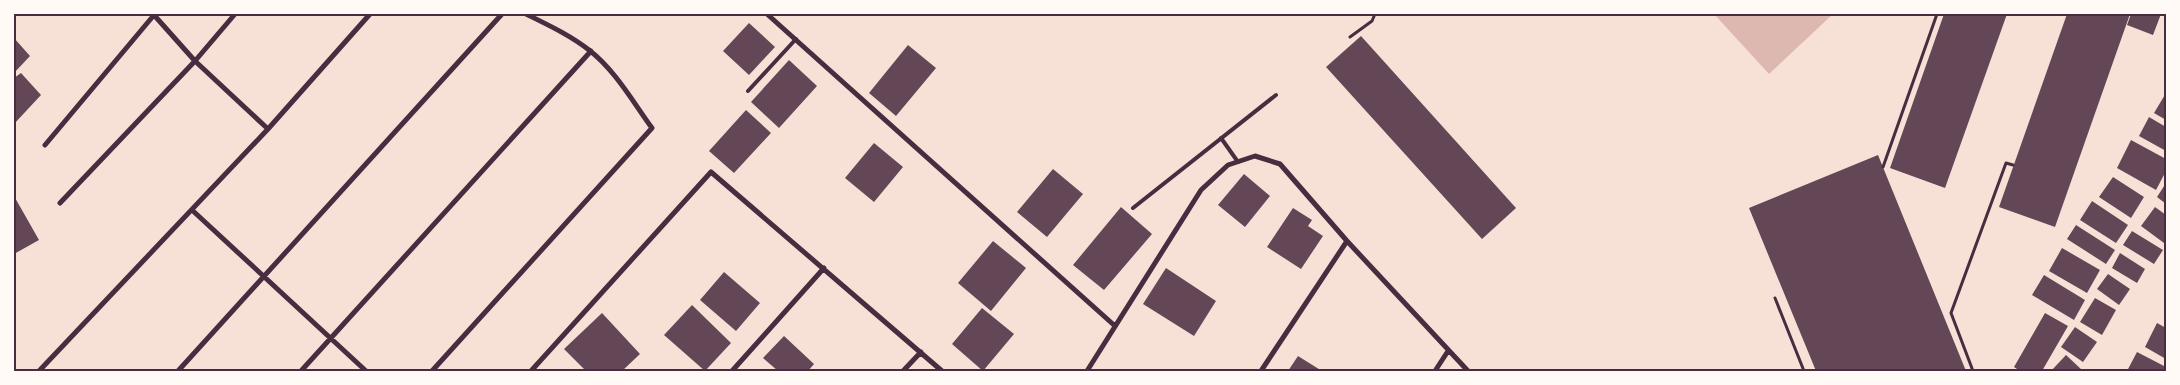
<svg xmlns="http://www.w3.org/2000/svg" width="2180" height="385" font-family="Jost,sans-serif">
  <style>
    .water { fill: #dcb8b0 }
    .building { fill: #644757 }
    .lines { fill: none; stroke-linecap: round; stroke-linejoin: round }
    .path { stroke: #4a2c40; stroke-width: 3 }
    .service { stroke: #4a2c40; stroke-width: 4 }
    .minor { stroke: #4a2c40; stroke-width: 5 }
    .neatline { fill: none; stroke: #4a2c40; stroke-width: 2 }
  </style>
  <rect width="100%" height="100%" fill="#f7e1d7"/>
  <path class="water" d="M1714,14H1833L1769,74Z"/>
  <path class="building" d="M1944,14H2007L1945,188L1890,168Z
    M2067,14H2130L2055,227L1999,207Z
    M2131,14H2161L2153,35L2127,25Z
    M749,23L775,47L749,75L723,51Z
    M1361,36L1516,208L1482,239L1326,67Z
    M14,38L30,56L14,73Z
    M908,45L936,68L896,116L869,93Z
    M789,60L817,86L779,128L751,102Z
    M21,73L41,95L14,124V78Z
    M2166,93V120L2154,113Z
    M746,110L771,133L734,173L709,151Z
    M2149,117L2166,127V151L2139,136Z
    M2131,140L2166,159V171L2156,190L2117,168Z
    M874,143L903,167L874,202L845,178Z
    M1878,155L1966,371H1816L1749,208Z
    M1053,169L1083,194L1047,237L1017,212Z
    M1244,174L1270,196L1245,227L1218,205Z
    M2113,177L2144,197L2131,218L2099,197Z
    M2166,183V204L2157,197Z
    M14,196L39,240L14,254Z
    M2092,201L2128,225L2116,243L2080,220Z
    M1121,207L1152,234L1104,290L1073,265Z
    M2155,207L2166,215V239L2164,243L2141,226Z
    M1293,208L1312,220L1308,226L1323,236L1301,269L1267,247Z
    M2076,225L2115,250L2106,264L2067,239Z
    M2132,231L2163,250L2154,264L2123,245Z
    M993,241L1026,268L991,311L958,283Z
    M2062,248L2100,270L2087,293L2049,271Z
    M2120,253L2145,269L2137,283L2112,268Z
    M1166,268L1216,301L1194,336L1143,304Z
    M724,272L760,303L736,331L700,300Z
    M2108,274L2130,289L2119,305L2097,289Z
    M2044,275L2085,300L2074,320L2032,295Z
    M2095,298L2116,310L2102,335L2080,322Z
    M692,305L731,343L705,371L664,335Z
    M982,308L1014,334L983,371L952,344Z
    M602,313L640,354L622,371H586L564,349Z
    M2045,313L2068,326L2042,371H2020L2014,367Z
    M2157,323L2166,328V359L2145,347Z
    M2075,327L2097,342L2083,362L2061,347Z
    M784,336L814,364L808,371H778L763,358Z
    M2137,352L2166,367V371H2127Z
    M2066,355L2082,370L2081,371H2051Z
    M1298,356L1322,371H1288Z"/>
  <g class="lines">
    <path class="path" d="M1350,37L1372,21L1375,14
      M1883,167L1937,14
      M1775,298L1804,371
      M1973,371L1951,313L2006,163L2013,165"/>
    <path class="service" d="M748,91L796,39
      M1221,138L1238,162
      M1133,208L1276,95"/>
    <path class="minor" d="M767,14L1115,326
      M45,145L154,15L195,61L268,129
      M60,203L195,61L235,14
      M192,210L366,371
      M39,371L268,129L370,14
      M178,371L502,14
      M301,371L591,51
      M432,371L652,128C633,102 615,70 589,50C570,35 548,25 526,14
      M531,371L711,172L942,371
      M732,371L824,268
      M903,371L921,352
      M1087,371L1201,190L1228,165L1255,156L1280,164L1347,241L1468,371
      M1261,371L1347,241
      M1435,371L1448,351"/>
  </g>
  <rect width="2180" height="385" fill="none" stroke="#fffaf5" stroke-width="30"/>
  <rect x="15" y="15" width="2150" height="355" class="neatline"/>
</svg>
